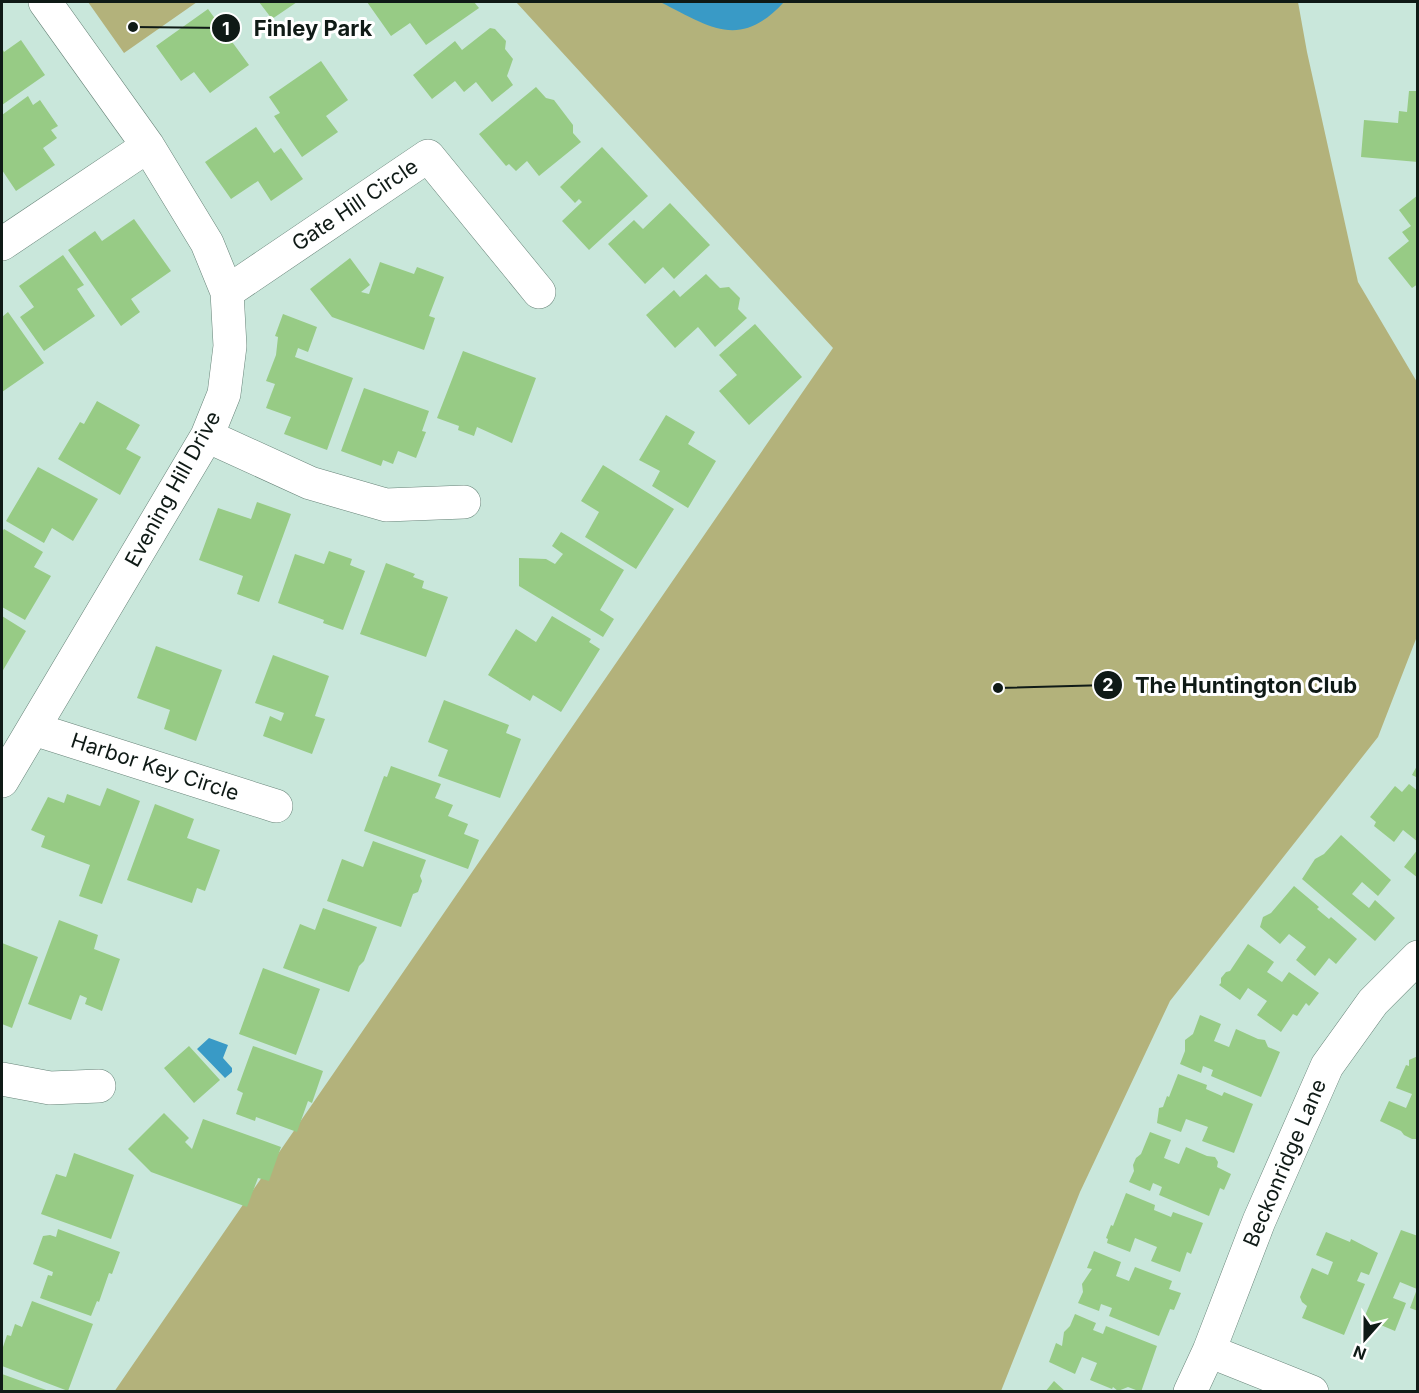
<svg xmlns="http://www.w3.org/2000/svg" width="1419" height="1393" font-family="Inter,sans-serif">
  <style>
    .green { fill: #b3b27b }
    .water { fill: #399ac6 }
    .building { fill: #97cb85 }
    .lines { fill: none; stroke-linecap: round; stroke-linejoin: round }
    .minor-casing { stroke: #678378; stroke-width: 34 }
    .minor { stroke: #fff; stroke-width: 33 }
    .labels { text-anchor: middle; stroke-width: 6; stroke-linejoin: round; paint-order: stroke }
    .street-label { font-size: 21px; fill: #0f1a16; stroke: #fff }
    .leader { fill: none; stroke: #0f1a16; stroke-width: 2 }
    .callout-dot { fill: #0f1a16; stroke: #fff; stroke-width: 2 }
    .mark-label { font-size: 18px; text-anchor: middle; font-weight: bold; fill: #fff }
    .callout-label { font-size: 22px; text-anchor: middle; font-weight: bold; fill: #0f1a16; stroke: #fff; stroke-width: 6; stroke-linejoin: round; paint-order: stroke }
  </style>
  <rect width="100%" height="100%" fill="#c9e7db"/>
  <path class="green" d="M88,2H197L124,53Z
    M516,2H1298L1307,52L1358,282L1417,382L1418,623L1416,639L1378,737L1170,1001L1080,1192L1001,1391L114,1392L833,348Z"/>
  <path class="water" d="M660,2H784C739,51 709,26 660,2Z
    M209,1038L228,1045L223,1058L232,1068V1072L225,1078L197,1049Z"/>
  <path class="building" d="M259,2H297L272,19Z
    M367,2H474L479,8L426,45L410,23L391,36Z
    M208,9L249,65L210,93L194,72L181,81L156,46Z
    M490,28L495,29L506,41L505,49L513,59L507,76L513,85L492,102L476,82L464,92L455,81L432,99L413,75L455,41L462,50Z
    M21,40L45,75L2,105V48L4,52Z
    M321,61L348,100L326,116L338,132L302,157L274,116L280,113L269,97Z
    M536,87L546,98L554,100L573,125V133L581,142L539,176L527,161L516,171L509,164L506,166L479,134Z
    M1409,91H1418V162L1361,157L1364,120L1398,123L1399,111L1407,112Z
    M28,96L33,105L40,100L58,126L51,130L57,138L43,148L55,165L16,191L2,170V115Z
    M256,127L274,153L281,148L303,179L271,201L258,181L231,199L205,162Z
    M602,147L648,196L589,250L562,221L582,202L579,199L575,203L560,187Z
    M1418,195V284L1412,288L1388,258L1409,241L1402,232L1411,226L1399,210Z
    M670,203L710,245L674,279L663,267L645,284L608,244L634,220L643,229Z
    M134,219L171,271L131,299L140,312L121,326L68,250L95,231L102,241Z
    M63,255L84,285L77,289L95,316L44,351L20,317L34,307L19,286Z
    M350,258L370,285L361,292L369,294L380,262L414,274L417,267L444,277L429,316L435,318L424,350L332,317L310,289Z
    M706,274L720,288L729,287L740,298L738,309L747,318L715,347L698,327L675,348L646,315L674,290L680,297Z
    M8,312L44,363L2,392V317Z
    M283,314L317,327L308,352L298,348L295,357L353,378L327,450L284,434L291,417L266,408L275,384L266,381L276,355L278,337L275,336Z
    M755,324L802,377L749,425L719,391L737,375L719,355Z
    M463,351L536,378L512,443L477,427L474,436L458,430L459,426L437,418Z
    M364,388L429,411L422,431L426,432L416,458L398,451L393,464L383,460L381,466L341,451Z
    M97,401L140,425L126,449L141,457L120,495L58,459L80,422L84,424Z
    M666,415L695,432L688,444L716,461L688,508L652,486L660,471L639,460Z
    M603,465L674,509L636,569L585,537L599,512L581,501Z
    M38,467L98,499L73,541L52,528L44,543L6,521Z
    M257,502L291,514L259,602L237,594L243,576L199,560L218,508L251,519Z
    M4,529L43,552L34,567L51,576L25,620L2,607V532Z
    M561,532L624,570L600,610L614,619L603,637L519,586V558L546,559L555,564L563,554L552,546Z
    M329,551L352,559L350,565L365,571L343,630L323,623L324,620L278,603L295,554L324,564Z
    M386,563L415,574L413,577L424,581L422,588L448,597L426,657L360,634Z
    M2,616L26,631L2,672Z
    M552,616L591,639L589,642L600,649L561,712L533,695L530,701L488,675L516,629L536,642Z
    M156,646L222,670L196,741L164,729L170,710L137,698Z
    M273,655L329,676L315,716L325,719L312,754L263,736L270,716L281,721L284,713L255,703Z
    M444,700L509,725L506,733L521,739L500,798L438,776L448,750L428,742Z
    M1418,764V778L1412,775Z
    M391,766L441,784L435,798L453,805L448,816L468,824L464,834L479,840L468,869L364,831L384,776L387,777Z
    M1409,784L1418,791V842L1403,830L1394,842L1374,826L1376,822L1370,817L1395,786L1402,792Z
    M107,788L140,801L102,904L79,896L90,865L41,847L45,836L31,830L48,797L64,803L67,794L100,806Z
    M155,804L194,819L187,838L220,850L205,891L197,888L192,903L127,880Z
    M1341,835L1391,880L1378,896L1362,882L1352,894L1369,908L1375,900L1395,918L1375,941L1302,879L1315,859L1324,854Z
    M373,841L426,860L420,876L422,881L418,892L413,894L401,927L327,901L342,859L363,867Z
    M1418,849V878L1404,867Z
    M1294,886L1319,907L1317,909L1329,919L1331,917L1357,939L1336,964L1329,958L1315,976L1296,960L1306,947L1289,934L1280,944L1260,927L1263,917L1271,913Z
    M323,908L377,927L364,961L359,966L349,992L283,968L300,924L315,930Z
    M59,920L98,935L94,949L120,959L102,1011L85,1004L87,998L80,995L71,1020L28,1004Z
    M2,943L38,957L12,1028L2,1024Z
    M1248,944L1274,962L1267,972L1282,982L1289,972L1319,993L1309,1006L1306,1003L1297,1016L1293,1014L1281,1032L1257,1015L1267,1001L1248,988L1240,1000L1219,985L1221,983V978L1226,972L1230,971Z
    M263,968L320,989L296,1055L239,1034Z
    M1200,1015L1221,1024L1214,1041L1229,1047L1236,1029L1258,1039L1265,1040L1268,1047L1280,1052L1261,1097L1211,1076L1213,1070L1203,1066L1201,1073L1180,1064L1185,1051V1040L1193,1034Z
    M189,1046L220,1080L194,1103L164,1068Z
    M253,1046L323,1071L312,1103L308,1101L297,1132L256,1117L255,1121L236,1114L243,1093L237,1090Z
    M1418,1056V1139H1412L1404,1135L1401,1131L1380,1121L1389,1101L1406,1108L1412,1094L1396,1088L1406,1065L1409,1066V1060Z
    M1178,1074L1207,1085L1206,1089L1222,1096L1224,1092L1253,1104L1234,1153L1202,1141L1208,1127L1186,1119L1181,1132L1157,1123L1159,1108L1163,1107L1167,1096L1169,1097Z
    M164,1113L189,1138L185,1142L192,1149L203,1119L281,1147L269,1181L258,1178L247,1207L151,1172L128,1149Z
    M1150,1132L1171,1140L1164,1158L1179,1164L1186,1147L1207,1156L1215,1157L1218,1162L1217,1167L1231,1174L1224,1190L1220,1188L1209,1216L1159,1195L1162,1187L1153,1183L1150,1191L1129,1182L1134,1171L1133,1165L1136,1158L1141,1154Z
    M74,1153L134,1175L111,1239L41,1214L56,1174L66,1177Z
    M1126,1193L1155,1205L1154,1210L1171,1217L1173,1212L1203,1223L1191,1254L1187,1252L1180,1272L1151,1261L1157,1247L1135,1238L1130,1252L1107,1243L1108,1239L1106,1238L1111,1225L1113,1226Z
    M58,1229L120,1252L112,1274L109,1273L99,1302L97,1301L91,1316L40,1298L48,1275L52,1276L53,1272L33,1264L43,1236L50,1235L56,1237Z
    M1401,1230L1418,1236V1311L1410,1308L1417,1289L1400,1282L1393,1298L1406,1303L1395,1331L1364,1318Z
    M1326,1232L1350,1242L1351,1239L1378,1253L1369,1275L1361,1272L1357,1281L1365,1284L1344,1335L1302,1318L1307,1306L1302,1302L1300,1297L1312,1268L1328,1275L1333,1262L1316,1255Z
    M1094,1251L1121,1262L1116,1276L1129,1281L1135,1267L1172,1281L1169,1289L1181,1293L1174,1310L1170,1309L1159,1336L1109,1316L1112,1308L1101,1304L1099,1311L1078,1303L1083,1292L1082,1284L1092,1269L1087,1268Z
    M32,1301L93,1324L68,1391L2,1366V1350L7,1335L11,1336L15,1324L22,1327Z
    M1075,1314L1096,1323L1093,1330L1103,1334L1106,1326L1157,1346L1141,1392L1128,1387L1118,1391L1113,1387L1112,1389L1090,1380L1097,1363L1082,1357L1075,1374L1049,1362L1056,1343L1062,1346L1064,1332L1070,1326Z
    M2,1374L49,1391V1392H2Z
    M1054,1381L1066,1392H1045Z"/>
  <g class="lines">
    <defs>
      <path id="minor" d="M2,244L148,146
        M227,292L428,156L539,292
        M207,436L310,483L386,505L464,502
        M34,729L276,806
        M2,781L207,436L224,394L230,346L227,292L207,243L148,146L45,2
        M2,1079L50,1088L99,1086
        M1209,1351L1312,1392
        M1190,1392L1209,1351L1259,1221L1327,1066L1373,1002L1418,957"/>
    </defs>
    <use href="#minor" class="minor-casing"/>
    <use href="#minor" class="minor"/>
  </g>
  <g class="labels">
    <g class="street-label">
      <text transform="translate(355 205) rotate(-34)" y="7">Gate Hill Circle</text>
      <text transform="translate(173 489) rotate(-61)" y="7">Evening Hill Drive</text>
      <text transform="translate(155 767) rotate(18)" y="7">Harbor Key Circle</text>
      <text transform="translate(1285 1163) rotate(-67)" y="7">Beckonridge Lane</text>
    </g>
  </g>
  <path class="leader" d="M133 27L226 28M998 688L1108 685"/>
  <g class="callout-dot">
    <circle cx="133" cy="27" r="6"/>
    <circle cx="998" cy="688" r="6"/>
    <circle cx="226" cy="28" r="15"/>
    <circle cx="1108" cy="685" r="15"/>
  </g>
  <g class="mark-label">
    <text x="226" y="35">1</text>
    <text x="1108" y="691">2</text>
  </g>
  <g class="callout-label">
    <text x="313" y="36">Finley Park</text>
    <text x="1246" y="693">The Huntington Club</text>
  </g>
  <rect width="1419" height="1393" fill="none" stroke="#0f1a16" stroke-width="6"/>
  <g transform="translate(1365 1339) rotate(201)" stroke="#ffffff" stroke-width="4.5" paint-order="stroke">
  <path d="M0-4.5L10 22L0 15L-10 22Z" fill="#0f1a16"/>
  <text y="-9" font-size="16" font-weight="bold" text-anchor="middle" fill="#0f1a16">N</text>
  </g>
</svg>
